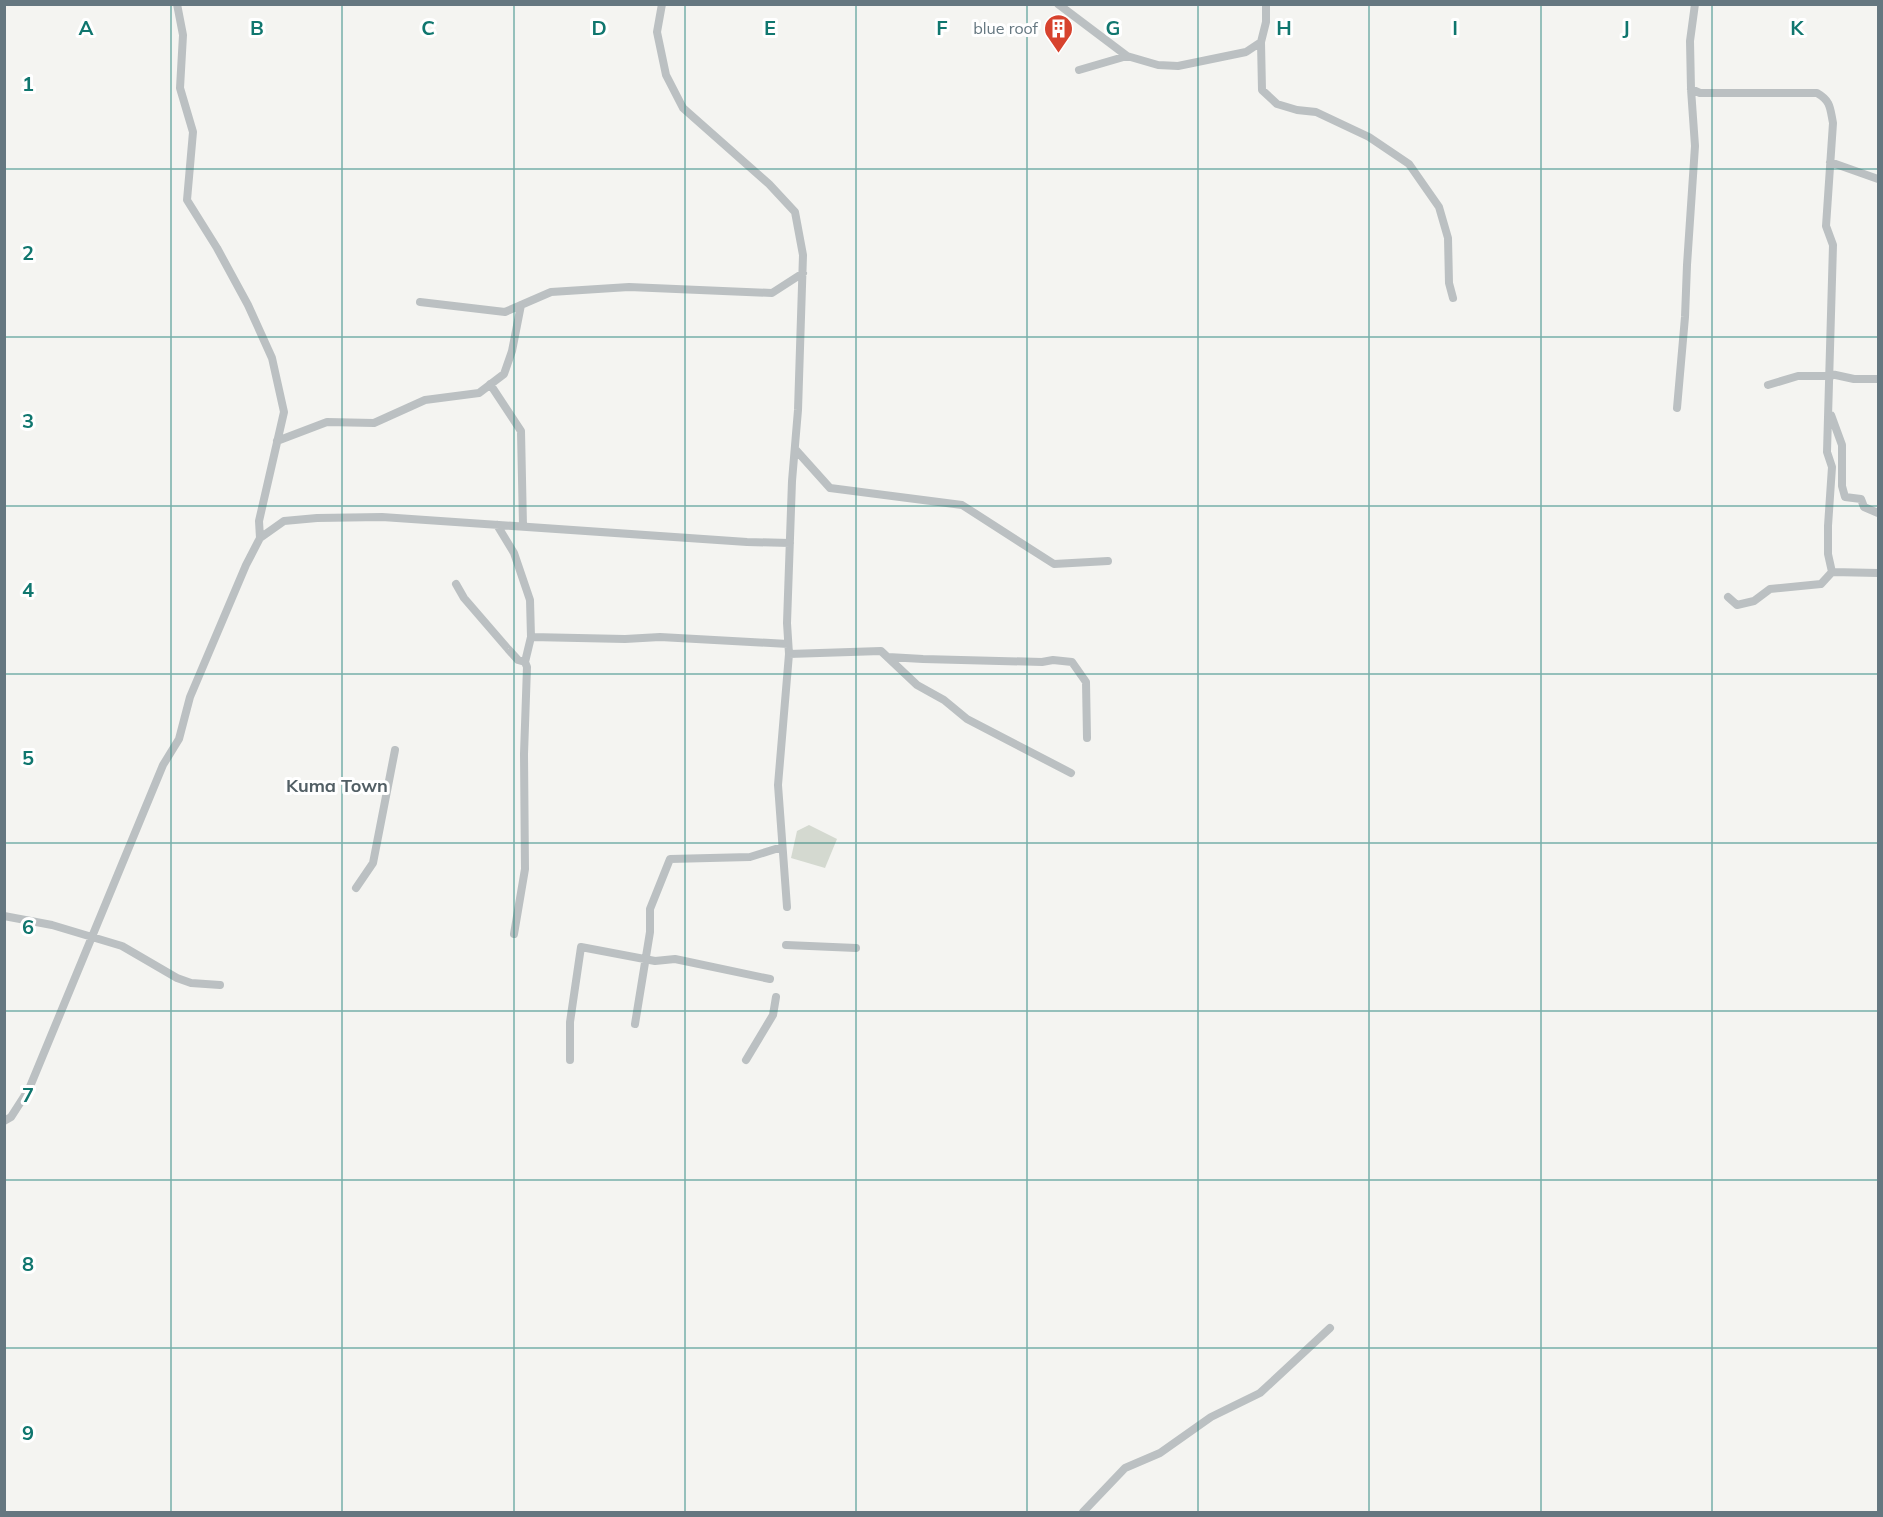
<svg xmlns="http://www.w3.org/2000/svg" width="1883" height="1517" font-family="Mulish,sans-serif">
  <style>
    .green { fill: #d4d9d0 }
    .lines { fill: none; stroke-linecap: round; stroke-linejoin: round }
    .minor { stroke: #bbc0c2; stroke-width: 8 }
    .grid { fill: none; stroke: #0f766e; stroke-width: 1.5; stroke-opacity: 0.55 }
    .labels { text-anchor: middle; stroke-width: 6; stroke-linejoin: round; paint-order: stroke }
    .poi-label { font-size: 16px; fill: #657780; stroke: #fff; text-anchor: end }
    .neighbourhood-label { font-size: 18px; font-weight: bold; fill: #525f65; stroke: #fff }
    .grid-label { font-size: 20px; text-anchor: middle; font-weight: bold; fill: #0f766e; stroke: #fff; stroke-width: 6; stroke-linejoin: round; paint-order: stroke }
  </style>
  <rect width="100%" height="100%" fill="#f4f4f1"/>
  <path class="green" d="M809,825L837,839L825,868L791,858L797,831Z"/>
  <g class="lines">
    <path class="minor" d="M177,4L183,35L180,88L193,132L187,200L217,248L248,305L272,358L284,412L259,521L260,538
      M662,4L657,32L666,75L683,108L769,184L795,212L803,255L798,410L792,481L787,623L789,654L778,785L787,907
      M1058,4L1127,56L1158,65L1178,66L1246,52L1261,42L1266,22V4
      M1261,42L1262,90L1277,104L1297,110L1316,112L1369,137L1409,164L1439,207L1448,238L1449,283L1453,298
      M1079,70L1127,56
      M1691,89L1700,93H1817C1831,101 1830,108 1833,123L1826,226L1833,245L1827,452L1832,467L1828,526V554L1832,572
      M1830,162L1878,179
      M420,302L505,312L551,292L629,287L772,293L803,273
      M1831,374L1854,379H1878
      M490,384L521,431L523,526
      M1768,385L1798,376H1831
      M1677,408L1685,317L1687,265L1695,146L1691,89L1690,41L1695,4
      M1831,415L1842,445V486L1845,497L1861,499L1864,507L1878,513
      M277,441L327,422L374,423L425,400L479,393L504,374L512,351L521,305
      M795,449L830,488L962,505L1054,564L1108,561
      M497,525L514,553L530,600L531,637L525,662L527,667L524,754L525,869L514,934
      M456,584L464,598L508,649L518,660L525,662
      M1728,597L1737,605L1754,601L1770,589L1821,584L1832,572L1878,573
      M531,637L625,639L660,637L788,644
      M789,654L881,651L917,685L944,700L967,719L1071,773
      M888,657L923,659L1042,662L1053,660L1072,662L1086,682L1087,738
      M356,888L373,863L395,750
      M4,916L52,925L122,946L177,978L191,983L220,985
      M786,945L856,948
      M635,1024L650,932V909L670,859L750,857L782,847
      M570,1060V1022L581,947L655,961L675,959L770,979
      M746,1060L773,1015L776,997
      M4,1121L11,1117L29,1089L163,765L179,739L190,697L246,565L260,538L284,521L317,518L382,517L747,542L790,543
      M1083,1512L1125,1468L1160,1453L1211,1417L1260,1393L1330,1328"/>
  </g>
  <path class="grid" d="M171,4V1512M342,4V1512M514,4V1512M685,4V1512M856,4V1512M1027,4V1512M1198,4V1512M1369,4V1512M1541,4V1512M1712,4V1512M4,169H1878M4,337H1878M4,506H1878M4,674H1878M4,843H1878M4,1011H1878M4,1180H1878M4,1348H1878"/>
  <defs>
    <symbol id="building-pin" viewBox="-11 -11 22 30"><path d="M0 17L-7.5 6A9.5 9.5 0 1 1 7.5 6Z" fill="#d7432e" stroke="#fff"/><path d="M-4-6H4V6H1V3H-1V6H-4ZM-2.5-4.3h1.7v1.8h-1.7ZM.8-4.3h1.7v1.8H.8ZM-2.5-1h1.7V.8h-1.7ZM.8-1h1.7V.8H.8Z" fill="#fff"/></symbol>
  </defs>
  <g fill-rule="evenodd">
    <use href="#building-pin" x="1042" y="12" width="33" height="45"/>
  </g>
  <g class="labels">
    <g class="poi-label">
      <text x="1038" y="34">blue roof</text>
    </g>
    <g class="neighbourhood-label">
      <text x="337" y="792">Kuma Town</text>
    </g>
  </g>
  <g class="grid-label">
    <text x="86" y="35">A</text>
    <text x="257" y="35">B</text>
    <text x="428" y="35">C</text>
    <text x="599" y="35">D</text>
    <text x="770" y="35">E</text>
    <text x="942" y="35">F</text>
    <text x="1113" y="35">G</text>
    <text x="1284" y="35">H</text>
    <text x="1455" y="35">I</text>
    <text x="1626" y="35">J</text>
    <text x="1797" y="35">K</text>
    <text x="28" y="91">1</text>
    <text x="28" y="260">2</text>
    <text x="28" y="428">3</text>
    <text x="28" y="597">4</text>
    <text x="28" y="765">5</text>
    <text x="28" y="934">6</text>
    <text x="28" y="1102">7</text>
    <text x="28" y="1271">8</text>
    <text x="28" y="1440">9</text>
  </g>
  <rect width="1883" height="1517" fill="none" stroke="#657780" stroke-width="12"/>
</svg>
